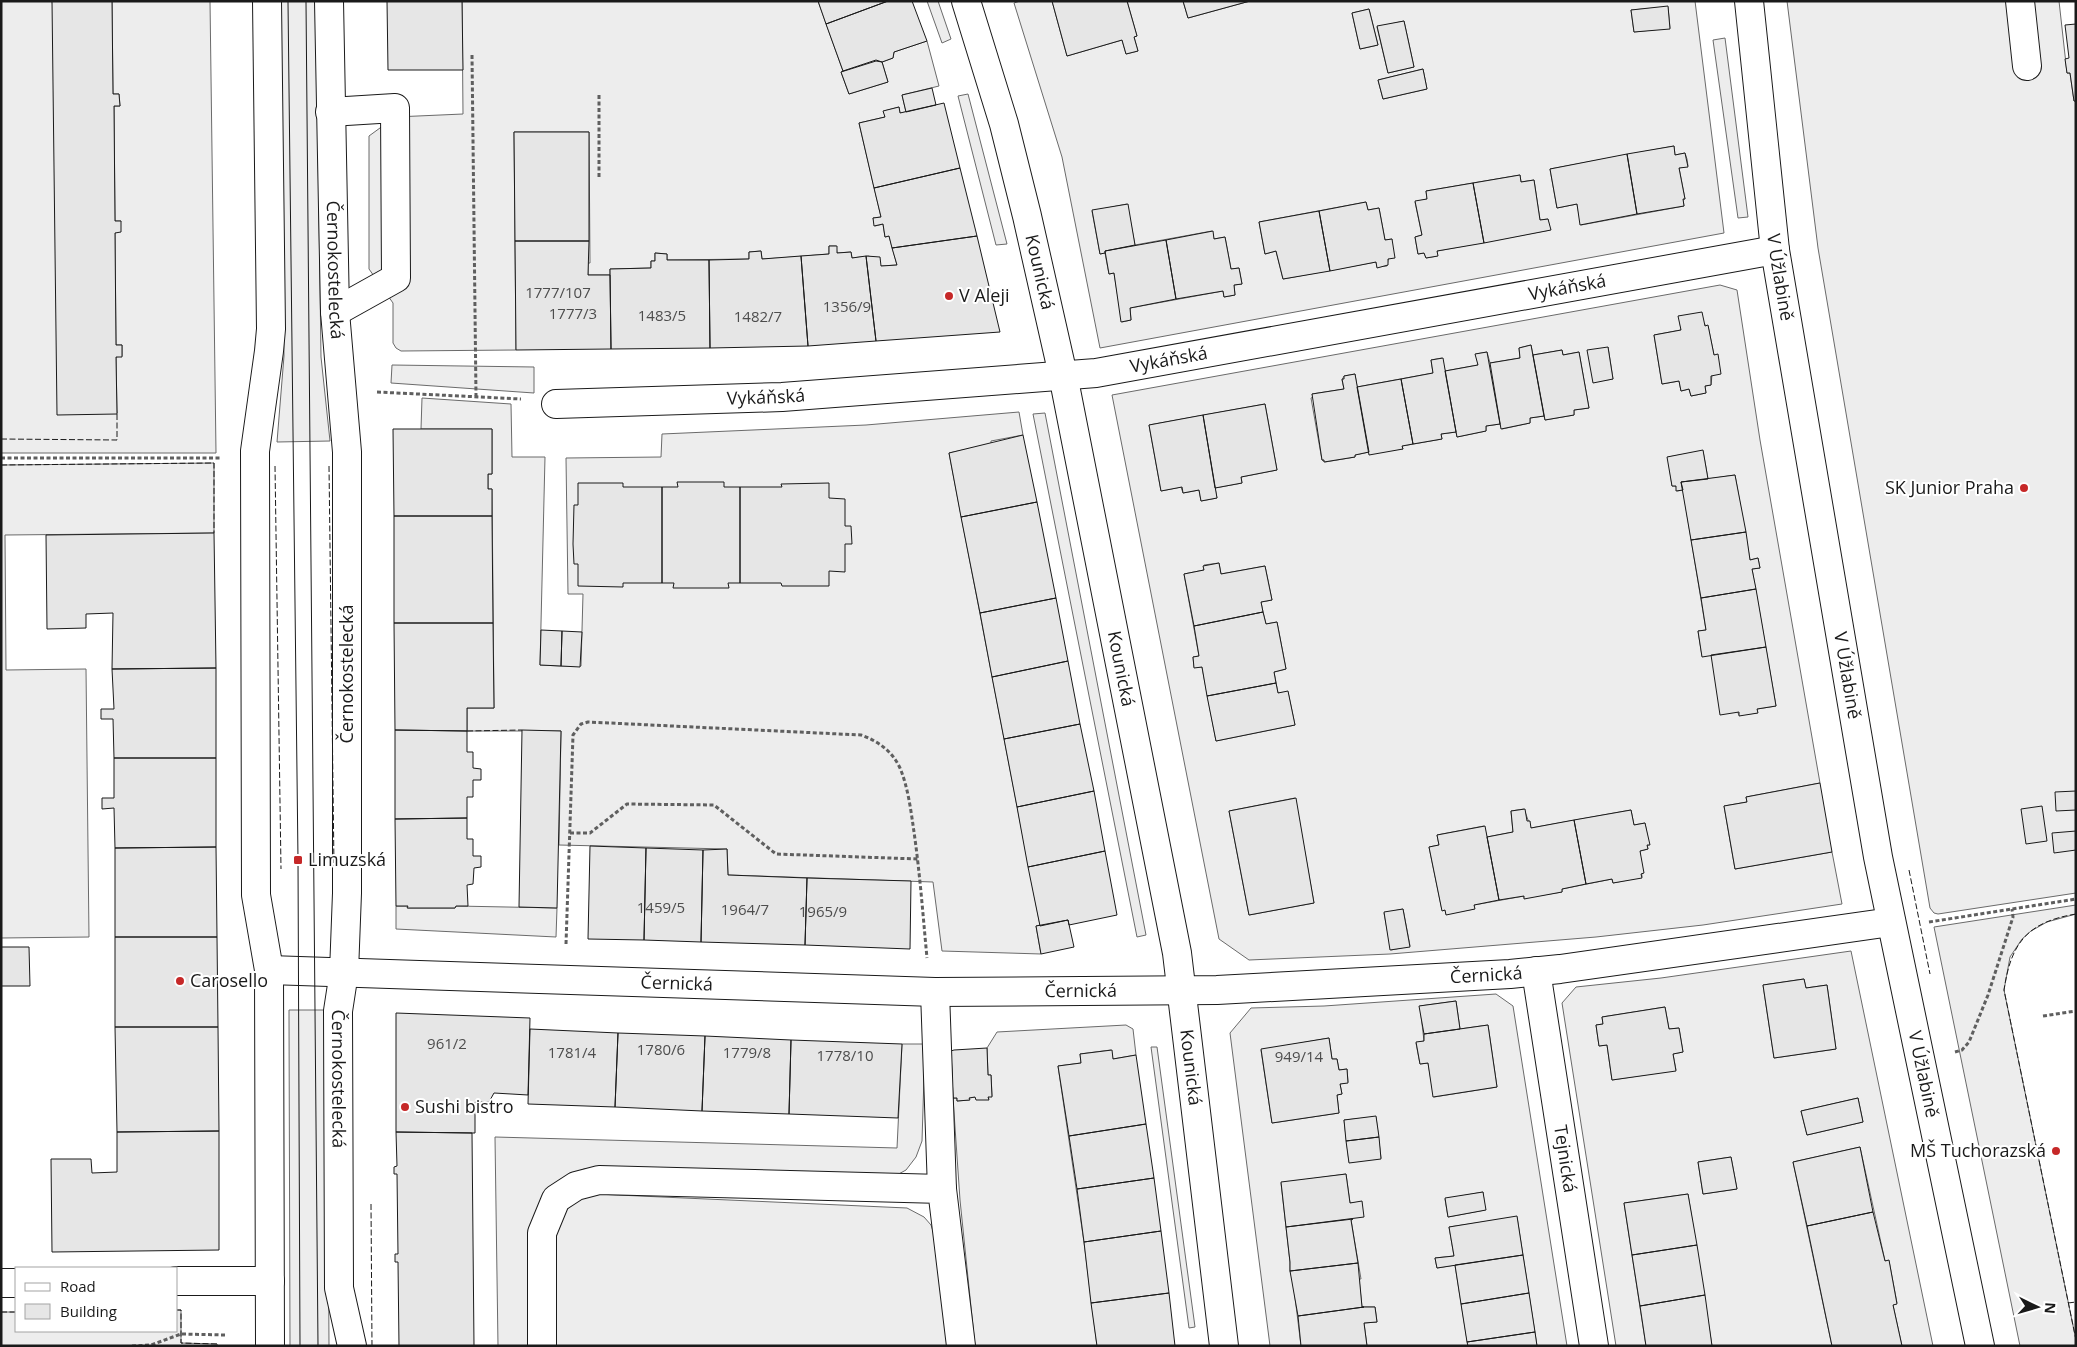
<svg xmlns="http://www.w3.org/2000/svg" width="2077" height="1347" font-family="'Open Sans',sans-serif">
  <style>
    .built { fill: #ededed; stroke: #6a6a6a; fill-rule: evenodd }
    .building { fill: #e6e6e6; stroke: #1a1a1a }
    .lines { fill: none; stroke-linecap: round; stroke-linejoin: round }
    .minor-casing { stroke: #1a1a1a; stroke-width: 30 }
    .major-casing { stroke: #1a1a1a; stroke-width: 30 }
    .path { stroke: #5f5f5f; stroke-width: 3; stroke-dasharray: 4 2.5; stroke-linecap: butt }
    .minor { stroke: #fff; stroke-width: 28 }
    .major { stroke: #fff; stroke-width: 28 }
    .tram { stroke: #1a1a1a; stroke-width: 1 }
    .fence { stroke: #1a1a1a; stroke-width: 1; stroke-dasharray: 6 2.5; stroke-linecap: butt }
    .poi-dot { fill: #c62828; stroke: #fff; stroke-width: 2 }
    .labels { text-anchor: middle; stroke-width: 4; stroke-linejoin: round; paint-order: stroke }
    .number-label { font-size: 15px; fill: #4d4d4d }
    .street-label { font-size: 18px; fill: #1a1a1a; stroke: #fff }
    .poi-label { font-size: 18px; fill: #1a1a1a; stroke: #fff; text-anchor: start }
  </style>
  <rect width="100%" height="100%" fill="#fff"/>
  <path class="built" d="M1,1H52L117,413L116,357L122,356V345H116L115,233L121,221H115L114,106H120L119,94H113L112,1H210L216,453H1Z
    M280,1H316L321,357L330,441L277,442L284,356Z
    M462,1H818L843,71L841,72L849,94L888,82L882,62L893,58L894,52L927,41L939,86L902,95L906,112L900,113L899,107L884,111L885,117L859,123L881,217L873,218L875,226L883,224L885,237L889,236L897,265L881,266L869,256L852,258L851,252L837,253L836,246H829V254L780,258L762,259L761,251L749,252V259L667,260V254L655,253V261H651V268L610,269V275H588V263H590L589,132H514L516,350L401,351L396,348L393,343V303L369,269V136L395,117L463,114Z
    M927,1H938L951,39L942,43Z
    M1020,1H1052L1067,56L1122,40L1126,54L1138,51L1134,37L1137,36L1127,1H1183L1188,18L1250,1H1695L1724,233L1100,348L1062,157L1014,3ZM1668,7L1670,28L1634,32L1631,10ZM1369,9L1378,45L1360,49L1352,13ZM1404,21L1414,67L1388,73L1377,27ZM1423,69L1427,89L1383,99L1378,80ZM1674,146L1675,155L1685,153L1687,159L1688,166L1679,168L1685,199H1683L1684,206L1581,225L1577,204L1557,208L1550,169ZM1520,175L1521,182L1534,180L1540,220L1548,219L1550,230L1437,251V256L1426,258L1424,253L1418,254L1415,237L1422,235L1415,202L1427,199L1426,191ZM1366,202L1368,210L1379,208L1385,240L1392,239L1387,266L1377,267L1376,262L1283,279L1276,251L1265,254L1259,222ZM1127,204L1135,245L1212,231L1214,239L1225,237L1231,269L1239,268L1242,284L1234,285L1235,295L1224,297L1223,291L1130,308L1131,320L1122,322L1114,273L1109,274L1105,253L1100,254L1092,211Z
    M1787,1H2059L2067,73H2070L2074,101H2076V893L1938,914L1934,913L1930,908L1818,248Z
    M1725,38L1748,217L1738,218L1713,40Z
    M968,94L1007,244L996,245L958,96Z
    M1720,285L1737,290L1760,440L1820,783L1746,797L1747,802L1724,806L1735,869L1832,852L1842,904L1703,925L1596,937L1390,954L1249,960L1219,939L1112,395ZM1679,316L1708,326L1714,355L1711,385L1705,386L1706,393L1691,396L1689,389L1681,391L1679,381L1662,384L1654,335L1681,330ZM1531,345L1533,355L1562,350L1563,355L1579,352L1589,408L1574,410V415L1545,420L1544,416L1530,418V423L1502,429L1500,424L1486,426V431L1457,437L1456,432L1441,434L1442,439L1402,446L1403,449L1369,452L1355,455V457L1325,462L1322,460L1311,398L1313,397L1312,394L1344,389L1342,380L1344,376L1355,374L1357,387L1433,373L1431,360L1442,358L1445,371L1478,365L1476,354L1487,352L1490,363L1520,358L1519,348ZM1608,347L1613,379L1593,382ZM1265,404L1277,470L1241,477L1242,483L1215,488L1217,498L1201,501L1199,490L1183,493L1181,487L1161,491L1149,425ZM1703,451L1708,479L1735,475L1750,560L1758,558L1760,568L1752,569L1776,706L1757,709V713L1739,715L1711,655L1702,656L1698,631L1706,630L1683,490L1677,491L1676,486H1672L1668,457ZM1219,563L1221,574L1265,566L1272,600L1261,602L1263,612L1266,624L1277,622L1286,669L1274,672L1278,693L1288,692L1295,725L1216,741L1202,667H1194L1193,657L1199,656L1184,574L1204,570V565ZM1295,798L1314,903L1249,915L1229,811ZM1524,809L1531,828L1631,810L1634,825L1645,823L1649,845H1647L1648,849L1640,851L1642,877L1613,883L1612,879L1562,889V892L1524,898V896L1474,905V909L1446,914L1445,910H1442L1429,847L1439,845L1437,835L1484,826L1487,837L1513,832L1511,811ZM1403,909L1410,946L1391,950L1384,913Z
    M392,365L534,367V393L391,383Z
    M422,398L511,404L512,457H545L540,665L561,666H581L583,594H568L566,458L661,457L662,434L866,425L1019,412L1023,435L991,441V444L949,453L1040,925L1036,926L1041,954L942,951L933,882L728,875L727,849L559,845L561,731H467V708H494L492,489H488V474H492V429H421Z
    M1045,413L1146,935L1137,937L1033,414Z
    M214,463V533L5,535L6,670L86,669L89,937L1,938V465Z
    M2076,905V914L2047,922L2031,931L2022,939L2010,957L2004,990L2076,1340V1346H2020L1934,927Z
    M396,906H408V908H455L456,906L557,908L556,937L396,929Z
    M1851,951L1933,1346H1902L1893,1305L1897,1303L1889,1261H1885L1860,1147L1793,1162L1832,1346H1712L1688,1194L1624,1203L1646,1346H1616L1562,1003L1576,987L1661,978ZM1804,979L1806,988L1827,985L1836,1049L1774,1058L1763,985ZM1665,1007L1669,1029L1679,1028L1683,1052L1673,1054L1676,1070L1612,1080L1607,1045L1599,1046L1596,1025L1603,1024L1602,1017ZM1858,1098L1863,1122L1807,1135L1801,1111ZM1731,1157L1737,1189L1703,1194L1698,1162Z
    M1496,994L1513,1006L1567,1346H1537L1517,1217L1449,1227L1454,1256L1435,1258L1437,1268L1455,1265L1468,1346H1367L1364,1323L1377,1322L1375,1307H1362L1359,1279H1361L1351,1220L1362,1202L1350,1203L1346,1174L1281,1183L1290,1262V1271L1293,1281L1301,1346H1270L1230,1033L1251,1008L1324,1006ZM1456,1001L1460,1029L1488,1025L1497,1087L1434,1097L1428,1063L1420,1064L1416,1043L1424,1041L1420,1006ZM1329,1038L1332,1059H1337L1339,1070L1347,1069L1348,1082L1340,1084L1342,1094L1337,1095L1339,1113L1272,1123L1261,1050ZM1376,1117L1381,1158L1349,1162L1344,1120ZM1483,1192L1485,1210L1448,1217L1445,1199Z
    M289,1010H327L329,1346H290Z
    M1126,1025L1133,1029L1136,1055L1113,1059L1111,1050L1080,1054L1081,1063L1058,1066L1084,1242L1097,1346H975L960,1200L953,1098H957V1101L969,1100V1098L975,1097L989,1099L988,1097L992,1096L991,1075H988L987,1048L997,1032Z
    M902,1044H925L922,1141L916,1157L906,1170L895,1176L826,1179L584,1169L559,1181L551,1189L539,1204L535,1215L531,1346H498L495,1137L897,1148Z
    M1151,1047H1157L1195,1327L1189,1328Z
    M595,1194L907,1208L924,1217L931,1225L938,1247L950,1346H555V1232L566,1210L582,1197Z
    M176,1310H181V1343L217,1344L218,1346H1V1312H16V1331H176Z"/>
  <path class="building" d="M52,1H112L113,94H119L120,106H114L115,221H121V232L115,233L116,345H122V357H116L117,414L57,415Z
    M387,1H462L463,70H388Z
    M818,1H888L826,24Z
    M888,1H912L927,41L894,52L893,58L882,62L876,60L843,71L826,24Z
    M1052,1H1127L1137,36L1134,37L1138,51L1126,54L1122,40L1067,56Z
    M1183,1H1250L1188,18Z
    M1668,6L1670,29L1634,32L1631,10Z
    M1369,9L1378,45L1360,49L1352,13Z
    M1404,21L1414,67L1388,73L1377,26Z
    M2076,24V101H2074L2070,73H2067L2065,59L2069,58L2065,25Z
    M876,61L882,62L888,82L849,94L841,72Z
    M1423,69L1427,89L1383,99L1378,80Z
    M932,88L936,105L906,112L902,95Z
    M944,103L960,168L874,188L859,123L885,117L883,111L899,107L900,113Z
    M514,132H589V241H515Z
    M1674,146L1675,155L1685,153L1688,167L1679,168L1685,199H1683L1684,206L1637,214L1627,154Z
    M1627,154L1637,214L1580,225L1577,204L1557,208L1550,169Z
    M960,168L977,236L892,248L889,236L885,237L883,224L874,226L873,218L881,217L874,188Z
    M1520,175L1521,182L1534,180L1540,220L1548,219L1551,230L1484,243L1473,183Z
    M1473,183L1484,243L1437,251L1438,256L1426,258L1424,253L1418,254L1415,237L1422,235L1415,201L1427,199L1426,191Z
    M1366,202L1368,210L1379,208L1385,240L1392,239L1395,258L1388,259V265L1377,268L1376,262L1330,271L1319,211Z
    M1128,204L1135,245L1105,251V253L1100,254L1092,210Z
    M1319,211L1330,271L1283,279L1276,251L1265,254L1259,222Z
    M1213,231L1214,239L1225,237L1231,269L1239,268L1242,284L1234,285L1235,295L1224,297L1223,291L1176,299L1166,240Z
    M977,236L1000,332L876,341L866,256L880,257L881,266L897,265L892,248Z
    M1166,240L1176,299L1130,308L1131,320L1121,322L1114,273L1109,274L1105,251Z
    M515,241H589L588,275H610L611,349L516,350Z
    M829,246H837V253L851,252L852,258L866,256L876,341L808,346L801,256L829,254Z
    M761,251L762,259L801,256L808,346L710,348L709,260L749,259V252Z
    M655,253L667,254V260H709L710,348L611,349L610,269L651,268V261H655Z
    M1702,312L1705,326L1708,325L1714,355L1718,354L1721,374L1711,376V385L1705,386L1706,393L1691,396L1689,389L1681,391L1679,381L1662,384L1654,335L1681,330L1678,316Z
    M1531,345L1544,416L1530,418V423L1501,429L1490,363L1520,358L1519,348Z
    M1608,347L1613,379L1593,383L1587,350Z
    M1562,350L1563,355L1579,352L1589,408L1574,410V415L1545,420L1533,355Z
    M1487,352L1500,424L1486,426V431L1457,437L1445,371L1478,365L1475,354Z
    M1443,358L1456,432L1441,434L1442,439L1413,444L1401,379L1433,373L1431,360Z
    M1355,374L1369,452L1355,455V457L1324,462V460H1322L1312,394L1344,389L1342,379H1344V376Z
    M1401,379L1413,444L1402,446L1403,449L1369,455L1357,387Z
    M1265,404L1277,470L1241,477L1242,483L1215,488L1203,415Z
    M1203,415L1217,498L1201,501L1199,490L1183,493L1182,487L1161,491L1149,425Z
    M393,429H492V474H488V489H492V516H394Z
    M1023,435L1037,502L961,517L949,453Z
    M1703,450L1708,479L1681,482L1683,490L1676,491V486H1672L1667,457Z
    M1735,475L1746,532L1691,540L1681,482Z
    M677,482H724V487H740V583H728L729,588H673L674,583H662V487H678Z
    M578,483H623V487H662V583H623V587L578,586V564H574L573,544L574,505H578Z
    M829,483V498L845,499V526H851L852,544H845V572L829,571V586H782L781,583H740V487H782L781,484Z
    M1037,502L1056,598L980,613L961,517Z
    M394,516H492L493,623H394Z
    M1746,532L1750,560L1758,558L1760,568L1752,569L1756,589L1701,598L1691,540Z
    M214,533L216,668L112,669L113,613L86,614V628L47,629L46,535Z
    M1219,563L1221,574L1265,566L1272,600L1261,602L1263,612L1194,626L1184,574L1204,570L1203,566Z
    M1756,589L1766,647L1702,657L1698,631L1706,630L1701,598Z
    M1056,598L1068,661L992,677L980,613Z
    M1263,612L1266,624L1277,622L1286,669L1274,672L1276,683L1207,696L1202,667L1194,668L1193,657L1199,656L1194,626Z
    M394,623H493L494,708H467V731L395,730Z
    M541,630L562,631L561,666L540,665Z
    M562,631L582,632L580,667L561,666Z
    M1766,647L1776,706L1757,709L1758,713L1739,716V712L1720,715L1711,655Z
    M1068,661L1080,724L1004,739L992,677Z
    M216,668V758H114L113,719H101V709H114L112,669Z
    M1276,683L1278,693L1288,691L1295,725L1216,741L1207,696Z
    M1080,724L1094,791L1017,807L1004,739Z
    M395,730L467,731V752H473V768L481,769V780H473V797H467V818L395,819Z
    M522,730L561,731L557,908L519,907Z
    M114,758H216V847L115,848L114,808L102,809V798H114Z
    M1820,783L1832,852L1735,869L1724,806L1747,802L1746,797Z
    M1094,791L1105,851L1028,867L1017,807Z
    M2076,791V810L2056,811L2055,792Z
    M1296,798L1314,903L1249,915L1229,811Z
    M2042,806L2047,841L2026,844L2021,809Z
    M1525,809L1527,821H1530L1531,828L1574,820L1586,884L1562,889V892L1524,899V896L1499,900L1487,837L1513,832L1511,811Z
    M1631,810L1634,825L1645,823L1650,845H1647L1648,849L1640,851L1644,873L1641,874L1642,878L1613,883L1612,879L1586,884L1574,820Z
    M467,818V839H473V856H481V867L474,868L473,884L467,885L468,906H456L455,908H407L408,906H396L395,819Z
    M1485,826L1499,900L1474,905L1475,909L1446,915L1445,910L1442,911L1429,847L1439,845L1437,835Z
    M2076,831V850L2054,853L2052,833Z
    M590,846L646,848L644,940L588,939Z
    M216,847L217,937H115V848Z
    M646,848L703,850L701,942L644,940Z
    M727,849L728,875L807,878L805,945L701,942L703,850Z
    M1105,851L1117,915L1069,925L1068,920L1040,926L1028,867Z
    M807,878L911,881L910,949L805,945Z
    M1403,909L1410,947L1390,950L1384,912Z
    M1068,920L1074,947L1041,954L1036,926Z
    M115,937H217L218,1027H115Z
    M1,947H29L30,986H1Z
    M1804,979L1806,988L1827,985L1836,1049L1774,1058L1763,985Z
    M1456,1001L1460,1029L1424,1034L1419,1006Z
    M1665,1007L1669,1029L1679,1028L1683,1052L1673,1054L1676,1071L1612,1080L1607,1045L1599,1046L1596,1025L1603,1024L1602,1017Z
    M396,1013L530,1018L528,1095L494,1093L489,1102H475V1133L396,1132Z
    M1488,1025L1497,1087L1433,1097L1428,1063L1420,1064L1416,1042L1424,1041V1034Z
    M115,1027H218L219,1131L117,1132Z
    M530,1029L618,1033L615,1107L528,1104Z
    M618,1033L705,1036L702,1111L615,1107Z
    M705,1036L791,1040L789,1114L702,1111Z
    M1329,1038L1332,1059H1337L1339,1070L1347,1069L1348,1083L1340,1084L1342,1094L1337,1095L1339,1113L1272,1123L1261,1049Z
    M791,1040L902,1044L898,1118L789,1114Z
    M987,1048L988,1075H991L992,1097H988L989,1100H976L975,1097L969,1098L970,1100L957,1101V1098H953L951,1051L954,1050Z
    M1112,1050L1113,1059L1136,1055L1146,1124L1069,1136L1058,1066L1081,1063L1080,1054Z
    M1858,1098L1863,1122L1807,1135L1801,1111Z
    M1376,1116L1379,1137L1346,1141L1344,1120Z
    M1146,1124L1154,1178L1077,1189L1069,1136Z
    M219,1131V1250L52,1252L51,1159H91L92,1173L117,1172V1132Z
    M396,1132L472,1133L474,1346H399L398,1262H395V1254H398L397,1174H394V1167L397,1166Z
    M1379,1137L1381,1159L1349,1163L1346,1141Z
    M1860,1147L1873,1212L1807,1226L1793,1162Z
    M1731,1157L1737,1189L1703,1194L1698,1162Z
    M1346,1174L1350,1203L1362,1201L1364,1217L1286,1227L1281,1182Z
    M1154,1178L1161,1231L1084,1242L1077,1189Z
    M1483,1192L1486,1210L1448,1217L1445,1198Z
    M1688,1194L1697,1245L1632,1255L1624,1203Z
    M1873,1212L1885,1261L1889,1260L1897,1304L1893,1305L1902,1346H1832L1807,1226Z
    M1517,1216L1523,1255L1437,1268L1435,1258L1454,1256L1449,1227Z
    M1353,1219L1351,1220L1358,1263L1290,1271V1262L1286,1227Z
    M1161,1231L1169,1293L1091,1303L1084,1242Z
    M1697,1245L1705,1295L1640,1306L1632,1255Z
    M1523,1255L1529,1293L1461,1304L1455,1265Z
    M1358,1263L1362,1307H1364L1298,1316L1290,1271Z
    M1169,1293L1175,1346H1097L1091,1303Z
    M1529,1293L1535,1332L1467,1342L1461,1304Z
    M1705,1295L1712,1346H1646L1640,1306Z
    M1364,1307H1375L1377,1322L1364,1323L1367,1346H1301L1298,1316Z
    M1535,1332L1537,1346H1468L1467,1342Z"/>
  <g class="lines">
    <defs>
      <g id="minor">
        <path id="s1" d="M966,1L1004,124L1027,216L1063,375L1177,953L1224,1346"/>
        <path id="s2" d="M1749,1L1775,250L1878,857L1980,1346"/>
        <path d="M2020,1L2027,66"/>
        <path d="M330,112L395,108L396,278L335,312"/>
        <path id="s3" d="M556,404L782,397L1096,373L1775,250"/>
        <path id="s4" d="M269,970L935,992L1217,990L1510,974L1560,969L1891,922"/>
        <path id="s5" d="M1536,971L1594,1346"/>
        <path d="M935,992L942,1189"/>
        <path d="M176,1281H270"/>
        <path d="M1,1283H16"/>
        <path d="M542,1346V1233L556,1199L576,1186L599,1180L942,1189L961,1346"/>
      </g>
      <g id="major">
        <path d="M267,1L271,329L269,351L255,451L256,895L269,970L270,1346"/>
        <path id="s6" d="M329,1L335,312L347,452V893L344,972L338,1011L339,1288L352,1346"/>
      </g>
    </defs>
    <use href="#minor" class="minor-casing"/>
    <use href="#major" class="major-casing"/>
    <path class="path" d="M472,55L476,396
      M599,95V178
      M377,392L521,399
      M1,458H220
      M570,833H590L627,804L714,805L776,854L918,859
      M1929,922L2076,899
      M566,944L573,735L581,724L588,722L861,735C878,741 892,751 900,768C908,787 911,811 914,832C920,874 923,916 927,958
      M2043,1016L2076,1011
      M1955,1052L1962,1050L1969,1042L1988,995L2013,917L2012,909
      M132,1346L151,1345L181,1334L226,1335"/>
    <use href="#minor" class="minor"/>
    <use href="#major" class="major"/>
    <path class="tram" d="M288,1L298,860L300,1346
      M306,1L318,1346"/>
    <path class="fence" d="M1,439L117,440V414
      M1,465L214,463V533
      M275,466L281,869
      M329,466L334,866
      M467,731L522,730
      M1909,870L1930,974
      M2076,914C2027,922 2011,943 2004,990L2076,1340
      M371,1204L372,1346
      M2068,1303L2076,1302
      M176,1310H181V1343L217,1344L218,1346
      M1,1312H16"/>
  </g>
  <g class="poi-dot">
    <circle cx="949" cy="296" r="5"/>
    <circle cx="2024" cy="488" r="5"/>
    <rect x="293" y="855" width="10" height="10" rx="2.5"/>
    <circle cx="180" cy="981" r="5"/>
    <circle cx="405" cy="1107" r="5"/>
    <circle cx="2056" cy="1151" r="5"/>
  </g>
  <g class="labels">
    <g class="number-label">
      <text x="558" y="298">1777/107</text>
      <text x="847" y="312">1356/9</text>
      <text x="573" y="319">1777/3</text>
      <text x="662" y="321">1483/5</text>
      <text x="758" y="322">1482/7</text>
      <text x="661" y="913">1459/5</text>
      <text x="745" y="915">1964/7</text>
      <text x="823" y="917">1965/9</text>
      <text x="447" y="1049">961/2</text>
      <text x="661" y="1055">1780/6</text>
      <text x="572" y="1058">1781/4</text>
      <text x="747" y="1058">1779/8</text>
      <text x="845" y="1061">1778/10</text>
      <text x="1299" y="1062">949/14</text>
    </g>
    <g class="street-label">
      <text dy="6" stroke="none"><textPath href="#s6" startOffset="269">Černokostelecká</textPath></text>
      <text dy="6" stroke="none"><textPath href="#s1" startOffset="281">Kounická</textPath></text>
      <text dy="6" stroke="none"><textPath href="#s2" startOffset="278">V Úžlabině</textPath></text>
      <text dy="6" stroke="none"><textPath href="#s3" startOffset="1020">Vykáňská</textPath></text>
      <text dy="6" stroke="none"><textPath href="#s3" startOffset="615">Vykáňská</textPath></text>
      <text dy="6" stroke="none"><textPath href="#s3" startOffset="210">Vykáňská</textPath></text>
      <text dy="6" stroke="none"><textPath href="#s1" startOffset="686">Kounická</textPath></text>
      <text transform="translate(347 674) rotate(-90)" y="6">Černokostelecká</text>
      <text dy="6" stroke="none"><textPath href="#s2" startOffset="682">V Úžlabině</textPath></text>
      <text dy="6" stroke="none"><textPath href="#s4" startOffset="1218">Černická</textPath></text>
      <text dy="6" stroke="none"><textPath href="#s4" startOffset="408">Černická</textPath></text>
      <text dy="6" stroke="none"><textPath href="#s4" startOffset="812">Černická</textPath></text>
      <text dy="6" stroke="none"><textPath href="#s1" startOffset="1091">Kounická</textPath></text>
      <text dy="6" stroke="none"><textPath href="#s2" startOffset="1088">V Úžlabině</textPath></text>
      <text dy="6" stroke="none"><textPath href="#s6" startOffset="1079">Černokostelecká</textPath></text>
      <text dy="6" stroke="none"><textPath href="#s5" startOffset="190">Tejnická</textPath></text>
    </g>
    <g class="poi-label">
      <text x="959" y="302">V Aleji</text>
      <text x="2014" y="494" text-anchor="end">SK Junior Praha</text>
      <text x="308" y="866">Limuzská</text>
      <text x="190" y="987">Carosello</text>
      <text x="415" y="1113">Sushi bistro</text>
      <text x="2046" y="1157" text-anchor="end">MŠ Tuchorazská</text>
    </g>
  </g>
  <rect width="2077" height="1347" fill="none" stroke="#1a1a1a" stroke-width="5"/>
  <rect x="15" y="1267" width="162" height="65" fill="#ffffff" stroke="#a3a3a3"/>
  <rect x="25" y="1283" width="25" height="8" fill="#ffffff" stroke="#a3a3a3"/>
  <text x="60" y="1292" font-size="15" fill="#1a1a1a">Road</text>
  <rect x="25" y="1304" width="25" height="15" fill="#e6e6e6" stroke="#a3a3a3"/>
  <text x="60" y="1317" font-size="15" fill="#1a1a1a">Building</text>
  <g transform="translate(2037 1307) rotate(95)" stroke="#ffffff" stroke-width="4" paint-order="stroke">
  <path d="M0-4L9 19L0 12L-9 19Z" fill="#1a1a1a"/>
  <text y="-8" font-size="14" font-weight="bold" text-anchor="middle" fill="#1a1a1a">N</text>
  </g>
</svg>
